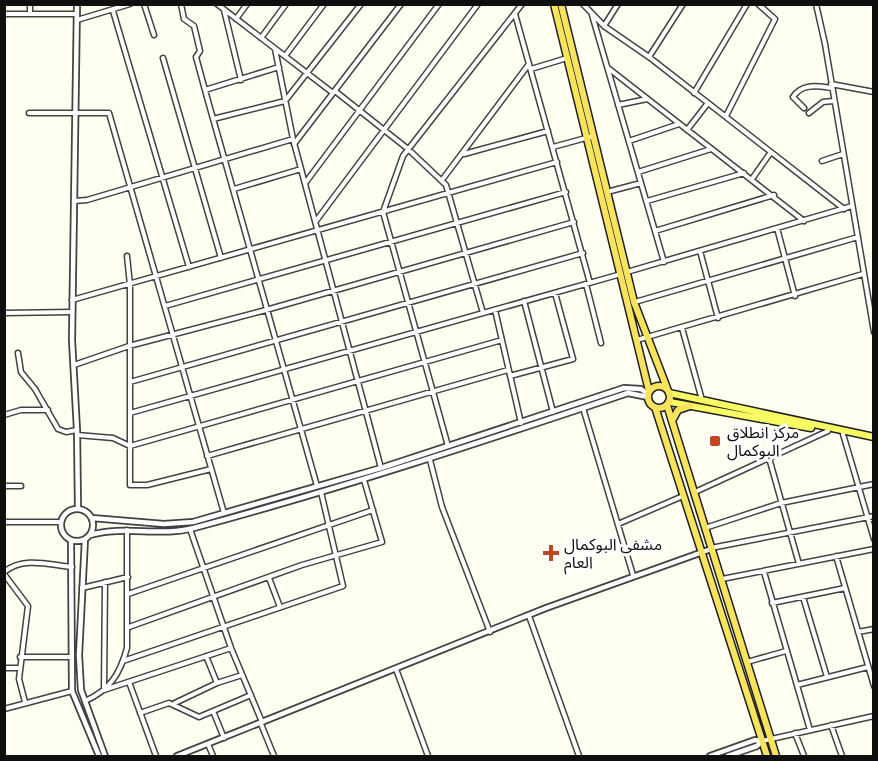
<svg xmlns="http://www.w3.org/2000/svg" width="878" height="761" font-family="'Source Serif 4','Noto Sans Arabic',serif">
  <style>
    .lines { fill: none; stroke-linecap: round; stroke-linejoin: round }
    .minor-casing { stroke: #424242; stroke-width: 7 }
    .tertiary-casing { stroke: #424242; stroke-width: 8 }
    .primary-casing { stroke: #202020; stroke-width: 9 }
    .trunk-casing { stroke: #202020; stroke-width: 9 }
    .minor { stroke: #fff; stroke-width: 4 }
    .tertiary { stroke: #fff; stroke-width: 4.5 }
    .primary { stroke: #f8fc64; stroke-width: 6 }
    .trunk { stroke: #f8e45c; stroke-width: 6 }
    .poi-dot { fill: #c34622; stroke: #fff; stroke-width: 2 }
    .labels { text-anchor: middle; stroke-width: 6; stroke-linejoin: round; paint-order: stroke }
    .poi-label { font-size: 16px; fill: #0f0f0f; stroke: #fff; text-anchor: start }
  </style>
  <rect width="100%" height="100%" fill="#fefff0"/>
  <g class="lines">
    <defs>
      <path id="minor" d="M144,4L154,35
        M181,4L184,19L194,26L200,51L196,57L208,101L317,486
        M217,4L333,93
        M583,4L604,26L649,57L844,209
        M816,4L825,44L874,332
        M224,10L241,80
        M113,11L189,267
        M4,14H77
        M30,14V4
        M515,14L590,283
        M592,15L664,262
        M236,19L247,4
        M77,20L130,4
        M604,26L618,4
        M261,38L286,4
        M275,49L293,139L381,468
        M285,56L324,4
        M649,57L683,4
        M163,58L221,258
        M608,68L804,221
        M531,69L567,58
        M831,84L874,92
        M205,90L279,67
        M335,91L408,149L446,185L483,313
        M694,93L747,4
        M618,105L647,99
        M804,108L793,97C802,83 817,86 832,88
        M29,113H109L224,513
        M809,113L823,102L833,101
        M726,116L775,19L758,4
        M213,119L285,101L361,4
        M687,130L708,103
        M629,141L679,124
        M294,144L401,4
        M553,147L593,136
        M464,154L548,131
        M822,161L843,154
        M638,172L711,149
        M752,179L771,152
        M442,180L529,64
        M306,182L439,4
        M234,189L301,169
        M607,192L641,183
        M74,201L87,200L293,139
        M647,201L744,173
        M316,221L478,4
        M777,228L795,296
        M655,231L774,195
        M700,251L718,318
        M127,256L130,285V485H147L211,469
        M627,272L852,206
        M586,284L601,343
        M72,300L557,162
        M524,301L553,412
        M635,302L858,237
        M165,306L566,192
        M495,310L521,423
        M4,313L72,312
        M682,328L702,400
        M637,340L863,274
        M18,353L21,372L35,389L58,429L66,432L77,430
        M74,365L129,346L266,310L574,222
        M510,376L573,359L555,293
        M130,382L583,253
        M583,408L633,575
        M130,413L621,274
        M4,415L21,410H48
        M843,434L874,539
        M77,435L113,438L130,446L502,340
        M448,446L383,212L403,156L522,4
        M207,456L508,370
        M769,458L799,564
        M430,460L442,507L490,632
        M4,486H21
        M695,492L828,431
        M4,522H59
        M618,524L683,496
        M705,528L781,503L874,484
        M190,529L231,648L262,722
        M711,548L874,516
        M836,556L874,686
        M4,572C24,556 49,565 72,567
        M764,572L810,730
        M4,574L28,606L19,679L25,702
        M269,578L280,607
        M722,579L874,549
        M105,582L104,690L231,648
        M82,588L128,577
        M128,594L373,510
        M803,597L827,677
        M772,603L845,588
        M529,616L579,756
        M129,627L302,565L382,542L364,480
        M858,632L874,629
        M206,656L217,683
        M20,657H72
        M123,661L343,586L321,492
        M747,662L786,651
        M4,668H20
        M396,669L428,756
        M129,682L156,756
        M797,685L868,667
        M85,701C110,690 120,674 127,648V530
        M175,703L217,683L242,675
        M4,709L72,691
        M213,711L224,738
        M140,713L169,703L199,717L251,695
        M261,724L274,756
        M831,725L842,756
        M795,733L804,756
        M762,741L874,716
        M208,744L213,756"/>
      <path id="tertiary" d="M77,4L72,340L77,430L78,509
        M61 525a16 16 0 1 1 32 0a16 16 0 1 1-32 0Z
        M92,518L164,524L193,522L381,468L624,388L641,389L648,394
        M90,535C124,525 160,537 194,528C340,489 484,441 628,393L648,397
        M85,539L79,655L81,690L105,756
        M71,540L72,691L99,756
        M177,756L546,608L711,549
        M710,756L755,740L762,741
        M728,756L757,746L762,741"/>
      <path id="primary" d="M669,393L874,437
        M670,402L811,428"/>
      <path id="trunk" d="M554,4L649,391
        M561,4L634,302L667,388
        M648 397a11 11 0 1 1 22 0a11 11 0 1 1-22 0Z
        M667,405L776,756
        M655,407L767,756
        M673,419L678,410L690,406"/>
    </defs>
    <use href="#minor" class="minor-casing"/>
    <use href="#tertiary" class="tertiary-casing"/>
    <use href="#primary" class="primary-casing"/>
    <use href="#trunk" class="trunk-casing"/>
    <use href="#minor" class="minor"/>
    <use href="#tertiary" class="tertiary"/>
    <use href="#primary" class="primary"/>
    <use href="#trunk" class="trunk"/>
  </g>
  <g class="poi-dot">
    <rect x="709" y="435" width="12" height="12" rx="3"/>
    <path d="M548 544h6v6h6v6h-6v6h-6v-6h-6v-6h6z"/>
  </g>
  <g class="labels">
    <g class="poi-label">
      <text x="727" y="438">مركز انطلاق<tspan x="727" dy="18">البوكمال</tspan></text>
      <text x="564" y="550">مشفى البوكمال<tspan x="564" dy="18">العام</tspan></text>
    </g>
  </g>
  <rect width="878" height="761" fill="none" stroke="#0f0f0f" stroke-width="12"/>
</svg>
